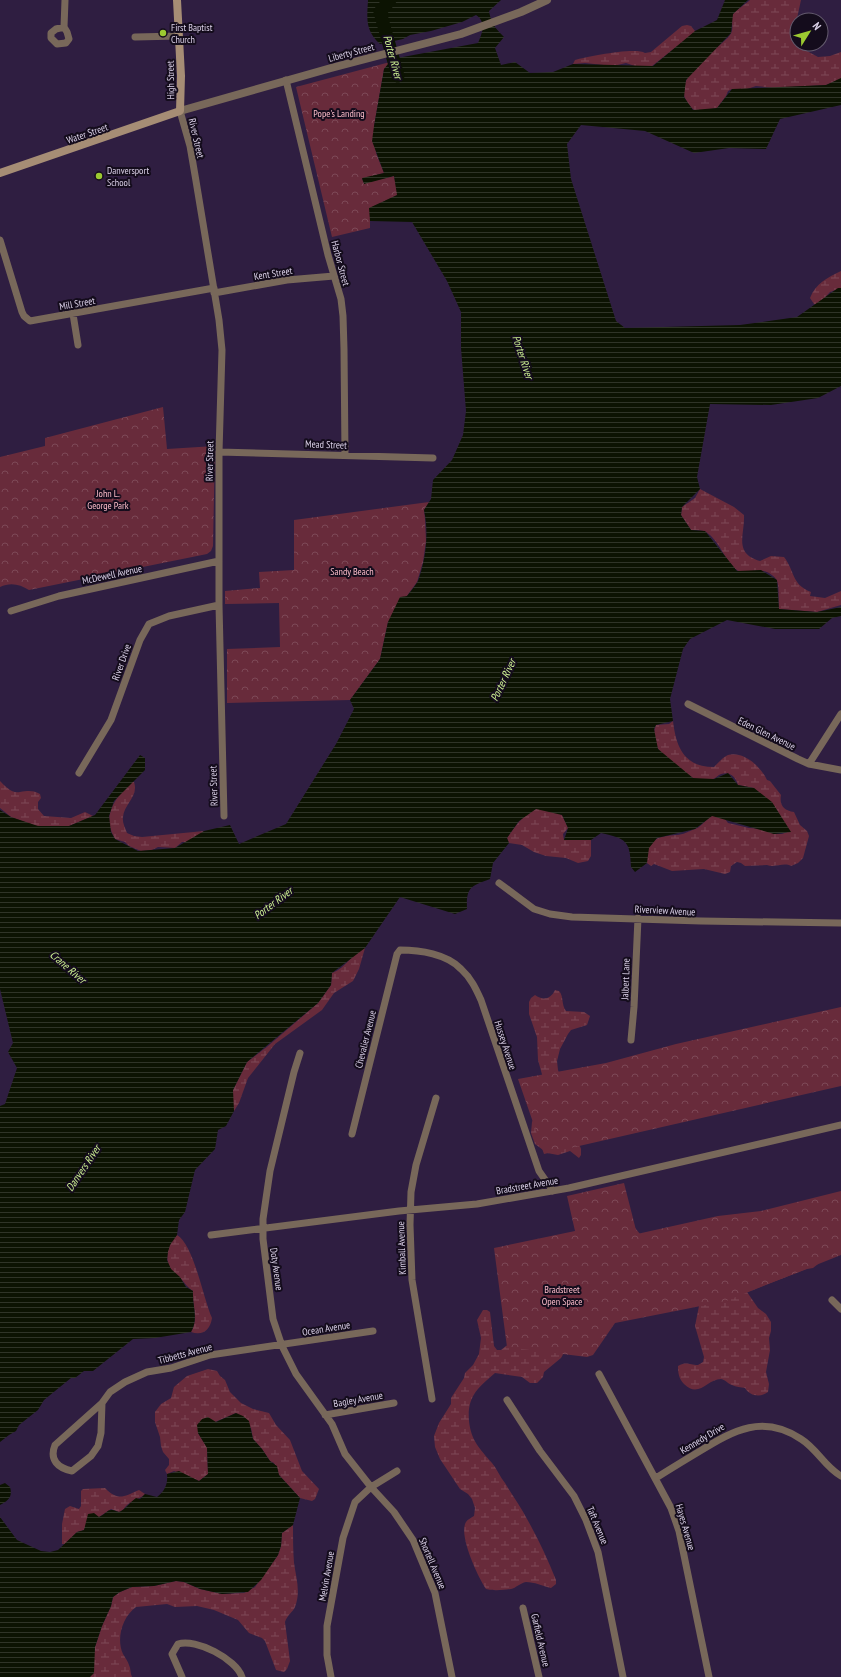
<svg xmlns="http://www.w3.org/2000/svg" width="841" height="1677" font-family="'PT Sans Narrow',sans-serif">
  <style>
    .wetland { fill: url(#wetland-marsh) }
    .park { fill: url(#park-crowns) }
    .water { fill: url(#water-rules) }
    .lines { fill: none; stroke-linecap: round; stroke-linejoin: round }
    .river { stroke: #0c1302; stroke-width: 13 }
    .minor { stroke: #78685a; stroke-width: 7 }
    .tertiary { stroke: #78685a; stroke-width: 8 }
    .secondary { stroke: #a68d75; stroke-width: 8 }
    .poi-dot { fill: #9cca31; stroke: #140c1c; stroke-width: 1.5 }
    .labels { text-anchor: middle; stroke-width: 4; stroke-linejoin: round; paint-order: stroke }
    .poi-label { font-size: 10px; fill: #dbd1e8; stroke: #140c1c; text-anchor: start }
    .street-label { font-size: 10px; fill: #dbd1e8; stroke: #140c1c }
    .park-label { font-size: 10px; fill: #fdbdca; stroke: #140c1c }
    .water-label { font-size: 11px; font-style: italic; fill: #cef293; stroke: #140c1c }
  </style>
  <defs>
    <pattern id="wetland-marsh" width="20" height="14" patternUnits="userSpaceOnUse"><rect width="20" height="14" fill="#682b3b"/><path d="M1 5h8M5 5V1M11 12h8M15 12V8" fill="none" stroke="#7d4957"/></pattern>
    <pattern id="park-crowns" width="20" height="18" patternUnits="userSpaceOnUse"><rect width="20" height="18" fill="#682b3b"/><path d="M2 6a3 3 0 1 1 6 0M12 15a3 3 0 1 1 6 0" fill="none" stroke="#7d4957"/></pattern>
    <pattern id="water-rules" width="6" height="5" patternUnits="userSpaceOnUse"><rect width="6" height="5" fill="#0c1302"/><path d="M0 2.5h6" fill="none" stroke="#2f3427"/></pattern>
  </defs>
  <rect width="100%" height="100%" fill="#2f1e41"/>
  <path class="wetland" d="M750,0H801L796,23L792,32V40L796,45L818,57L830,56L841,52V79L826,85L775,88L756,86L744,90L732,89L728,91L726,96L717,108C702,110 696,116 687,102C671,77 717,51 730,35C735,28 730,20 733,14C737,9 745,5 750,0Z
    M687,25L691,26L695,31L694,33L652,66H635L626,63L613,66L585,63L573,64L575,60C587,57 635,47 645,53L651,52L682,26Z
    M841,271V288L830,292L819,304H814L810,298C816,283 827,278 841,271Z
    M700,489L734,507L744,515C745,535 733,553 760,561L771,556L784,557C795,571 791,584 811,592L810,596L825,598L841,591V605L817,612L779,609C778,600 780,585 776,579C762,562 745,577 737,570C725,561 719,540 706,532C702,530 695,530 691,530L681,515L682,507L695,498Z
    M673,721C676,747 684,767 714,767C717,764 723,757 728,755C744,751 761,767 767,780L770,781L781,795C779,805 784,811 794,812L800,825L807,831L809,836L803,858L798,863L791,866C784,862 775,868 767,865L745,866L741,863L737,862L731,866L730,872L725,874L704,869L672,871L654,864L651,866L647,863C645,840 657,836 677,835C682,835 690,831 695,829C703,826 706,818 714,815L725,819L728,823L749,828L764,829L774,834H782L790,831L754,788L738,785C736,777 730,771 721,774C718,775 716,778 713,779C707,781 699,780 693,778C676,766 646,751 656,725L669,724Z
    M0,781C5,786 12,794 20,792C28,791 32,790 40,794L41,798L38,802V809L44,816L71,818L85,812L93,816L69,826L44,827L35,826L11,817L0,808Z
    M130,782H134C139,796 124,804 123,817C122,822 125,828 127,833L134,836L142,837L204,831L191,842H182L175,848L158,847L152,850L141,851L129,846L125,842L115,839C101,815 115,800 130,782Z
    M543,807L562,815L568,828L563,834L564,840H591V856L588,861L578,863L566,858L546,856L534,852L522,845L509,843L507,838C517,824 526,810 543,807Z
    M365,948L359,969L353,981L334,993L322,1010L275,1044L248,1078L239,1103L234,1111L231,1107L233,1090L247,1062L268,1046L318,1003L331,985L332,973C346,968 352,953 365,948Z
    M555,990L559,991C564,996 561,1005 566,1011L584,1012L590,1016L587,1025L571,1030L568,1034L560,1049L557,1061L558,1070L564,1086L569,1116L581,1149V1155L579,1158L570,1151L558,1155L547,1153L535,1144L531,1133L532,1122L535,1116L543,1078L538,1060L537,1037L529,1014V1002L531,998L535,995C543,1001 551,999 555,990Z
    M602,1198L631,1223L640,1234L818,1264L813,1268L807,1269L747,1292L758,1308L766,1314L771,1322V1331L769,1338L770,1350L766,1372L769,1384L768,1392C760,1398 750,1396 745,1388C741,1387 736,1387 732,1385C728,1384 726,1380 721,1379C707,1379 699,1399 684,1384C679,1379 678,1373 678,1366C687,1361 689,1365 698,1365L703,1362L704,1357L695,1326L699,1306Z
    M177,1235C194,1245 203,1298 212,1318C210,1330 203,1336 191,1332C199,1318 192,1306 193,1291C187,1287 185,1283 180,1278C178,1275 175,1274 173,1272C163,1260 167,1245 177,1235Z
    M483,1310H487L490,1312L494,1346L497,1350H501L514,1340L565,1351L561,1358L544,1372L543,1377L537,1383H530L522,1377L495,1373C478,1388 467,1396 469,1421C471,1441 480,1449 492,1463C497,1469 500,1477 505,1483C512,1495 521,1507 527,1519C538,1538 548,1560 556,1580V1584L551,1588C543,1586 534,1582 526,1582C520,1583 516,1588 511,1589C503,1590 494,1591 486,1589C478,1577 458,1535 466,1522C468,1519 471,1518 474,1516L475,1508L472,1499L468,1494L460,1489L440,1459L435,1447L434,1436L439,1423L451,1404V1398L464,1378L465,1373L473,1365L479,1354L481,1338L477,1320Z
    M208,1369L217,1371L220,1376L225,1380L230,1392L241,1403L253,1409L269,1413L276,1425L290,1440L302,1471L319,1489L315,1499L312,1501L300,1498L279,1475L274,1463L270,1461L262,1449L253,1439L251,1428L236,1413L215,1422L198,1433L207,1447L208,1474L199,1481L174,1471L167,1474L165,1470L169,1465V1459L163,1452L161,1446L160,1437L155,1422V1412L161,1404L171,1398L174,1387L187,1376Z
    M105,1488C118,1501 123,1497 139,1490L145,1494C140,1499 132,1501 127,1505C124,1508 124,1510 119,1512L111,1509L99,1517L87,1518V1523L84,1530L77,1532L65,1544H62V1524L65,1509L70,1506L79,1509L81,1506V1491L83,1489Z
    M293,1525C293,1538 293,1550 294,1563C296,1577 301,1592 295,1607C293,1612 287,1615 285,1622L290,1661L287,1669L284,1672L276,1670L265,1641L262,1638L249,1633L238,1620L214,1610L197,1606L175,1607L167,1604L136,1607C122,1617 116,1639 123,1654C125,1658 128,1661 129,1665C131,1669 130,1673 132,1677H90L95,1647L102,1626L111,1606L113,1597L120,1592L132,1587L154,1586L176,1581L184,1582L200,1589L222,1594L244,1593L255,1587L278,1555L281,1546L282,1533Z"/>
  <path class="park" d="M390,62L384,69L374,126L376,153L384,173L362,179L364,183L394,176L398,195L370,208V228L332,237L296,87Z
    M163,407L167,449L215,446L213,546L211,551L207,554L29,590C20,584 10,582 0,587V457L45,446V438Z
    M429,502L424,510L425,519L426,541L423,562L417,582L388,622L380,659L350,700L227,703V649L280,647L279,603L225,604V591L260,588L259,572L294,570V520Z
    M841,1007V1086L544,1154L518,1079L606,1063L676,1044Z
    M624,1183L637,1234L718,1216L761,1211L841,1191V1255L726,1301L615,1323L593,1355L587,1357L507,1347L494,1248L575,1231L567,1196Z"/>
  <path class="water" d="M368,0H501L489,11C491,23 495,28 504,37L495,48L501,65L515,62L530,73L553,72L573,64L653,66L695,31L717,20L725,0H748L733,14L731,33L686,80L684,97L693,110L717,108L732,89L826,85L841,78V105L780,119L766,149L729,148L694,153L645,131L581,125L567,144L571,179L616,321L625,328L740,325L797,317L838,288H841V386L818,398L771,405L710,404L697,477L700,489L682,507L681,515L691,530L705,531L737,571L761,570L777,580L779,609L817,612L841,607V616L832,618L819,629H775L727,620L690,639L683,649L670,699L673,721L656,725L654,729L658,749L693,778L714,779L728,773L738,785L754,788L772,802L791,832L774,834L712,816L695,829L657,838L649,848L647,863L635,872L631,867C630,840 626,839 601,833L591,840H564L568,828L562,815L536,809L519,821L507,838L509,843L493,863L490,879C471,886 466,887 467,909L455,914L400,897L365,948L332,973L331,985L318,1003L247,1062L233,1090L234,1111L226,1126L218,1130L215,1149L195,1170L185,1212L179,1220L177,1235L170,1245L168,1252L167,1260L171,1269L180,1277L186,1287L193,1291C192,1306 199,1318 191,1332L155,1338L133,1339L93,1371H84L75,1378H71L44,1400L38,1410L19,1425L16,1431L9,1435L0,1442V1106L5,1104L17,1068L8,1052L13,1043L0,989V810L11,817L38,826H69L95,815L140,755L145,758V770L114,801L109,816L111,832L115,839L138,851L175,848L204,831L230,825L239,844L286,824L336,744L354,709L350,700L380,659L388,622L400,597L407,596C411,591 415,586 418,581C426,559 429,533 424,510L431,499L433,480L452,460L463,435L466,411L461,348V312L447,281L412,222L370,221L369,208L397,195L394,176L364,184L362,178L384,173L372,141L374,126L384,69L392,59L478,43C482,34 487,22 476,15L462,22L431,31L410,35L403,39L380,44C365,30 367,19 368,0Z
    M236,1413L243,1416L249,1421L253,1439L262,1449L270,1461L277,1466L279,1475L300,1498L293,1525L282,1533L281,1546L278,1555L261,1580L248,1592L222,1594L200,1589L184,1582L176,1581L154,1586L132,1587L120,1592L113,1597L111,1606L102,1626L95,1647L94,1673L90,1677H0V1517L17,1540L41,1551L50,1552L58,1550L77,1532L84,1530L88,1514L94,1513L99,1517C109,1512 107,1507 119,1512C125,1510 130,1502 136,1498L140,1499L145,1494L157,1497C165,1491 168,1484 167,1474L179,1471L199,1481L208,1474L207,1448L198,1433L197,1425L202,1419L208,1417L216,1422Z
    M5,1483L10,1487C13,1497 8,1501 0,1505V1485Z"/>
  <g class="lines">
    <path class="river" d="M390,0L380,12L398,76"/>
    <path class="minor" d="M64,27L67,32L69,39L66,43L57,44L51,38V33L56,29Z
      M64,27L65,0
      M135,37L179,36
      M286,80L328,255L341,299L343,316L344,349L345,455
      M180,111L190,146L196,181L219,320L222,350L219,452V605L224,816
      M0,240L22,312L24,316L30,321L214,288
      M214,293L287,280L334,276
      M73,314L78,345
      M219,452L433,458
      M11,611L59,596L219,561
      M688,704L798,759L809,764L841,770
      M809,764L841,714
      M79,773L111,720L140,640L149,624L169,616L219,605
      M499,883L534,909L550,914L572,917L701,921L841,923
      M631,1040L634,1007L638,918
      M300,1053L294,1072L270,1171L263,1219V1239L273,1319L282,1346L296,1374L332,1424L345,1454L371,1487L394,1512L413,1540L435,1593L452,1677
      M352,1134L397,954L400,950C420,950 447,954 461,969C471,978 476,989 481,1000L539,1171L553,1191
      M211,1235L399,1211L477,1204L569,1188L841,1125
      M832,1300L841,1309
      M599,1374L671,1508L679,1531L709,1677
      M432,1399L412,1280L410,1225L411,1192L416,1165L436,1098
      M507,1400L540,1451L574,1496L586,1520L598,1552L623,1677
      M102,1403L55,1445C49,1460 58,1468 72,1471L91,1456L98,1446L101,1433L102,1403L110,1392L125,1382L147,1372L171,1368L210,1355L373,1331
      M325,1415L394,1403
      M656,1478C670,1469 685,1460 700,1451C734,1430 763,1414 801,1439C817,1449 825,1467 841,1476
      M523,1608L539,1677
      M182,1677L172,1654L178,1644C196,1638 236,1659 242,1677
      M331,1677L327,1655V1626L343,1538L355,1502L371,1487L397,1471"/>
    <path class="tertiary" d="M180,111L331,68L461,34L521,12L547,0"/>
    <path class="secondary" d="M0,173L180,111L181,76L177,0"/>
  </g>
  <g class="poi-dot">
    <circle cx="163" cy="33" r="4"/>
    <circle cx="99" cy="176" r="4"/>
  </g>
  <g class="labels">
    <g class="poi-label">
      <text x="171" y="31">First Baptist<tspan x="171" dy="12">Church</tspan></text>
      <text x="107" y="174">Danversport<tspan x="107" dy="12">School</tspan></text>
    </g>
    <g class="street-label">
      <text transform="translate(351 52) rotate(-15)" y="4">Liberty Street</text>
      <text transform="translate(170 80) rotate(-91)" y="4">High Street</text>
      <text transform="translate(87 133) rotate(-19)" y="4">Water Street</text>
      <text transform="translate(197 138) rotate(77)" y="4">River Street</text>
      <text transform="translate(341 263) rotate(75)" y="4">Harbor Street</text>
      <text transform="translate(273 273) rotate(-9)" y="4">Kent Street</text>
      <text transform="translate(77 303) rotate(-10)" y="4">Mill Street</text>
      <text transform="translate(326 444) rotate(2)" y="4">Mead Street</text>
      <text transform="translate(209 461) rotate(-89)" y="4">River Street</text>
      <text transform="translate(112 574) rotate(-12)" y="4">McDewell Avenue</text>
      <text transform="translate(121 662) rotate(-70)" y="4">River Drive</text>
      <text transform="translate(767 733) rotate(26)" y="4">Eden Glen Avenue</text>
      <text transform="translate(213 786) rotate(-92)" y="4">River Street</text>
      <text transform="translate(665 910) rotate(3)" y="4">Riverview Avenue</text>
      <text transform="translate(625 979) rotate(-88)" y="4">Jalbert Lane</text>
      <text transform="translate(365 1039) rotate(-76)" y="4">Chevalier Avenue</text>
      <text transform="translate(506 1045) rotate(72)" y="4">Hussey Avenue</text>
      <text transform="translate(527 1185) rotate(-10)" y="4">Bradstreet Avenue</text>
      <text transform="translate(401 1248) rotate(-92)" y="4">Kimball Avenue</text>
      <text transform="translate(277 1269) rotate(82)" y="4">Doty Avenue</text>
      <text transform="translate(326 1328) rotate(-9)" y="4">Ocean Avenue</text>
      <text transform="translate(185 1353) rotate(-15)" y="4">Tibbetts Avenue</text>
      <text transform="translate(358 1399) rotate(-10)" y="4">Bagley Avenue</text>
      <text transform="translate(702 1438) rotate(-31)" y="4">Kennedy Drive</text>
      <text transform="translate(598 1525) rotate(67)" y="4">Taft Avenue</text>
      <text transform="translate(686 1527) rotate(74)" y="4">Hayes Avenue</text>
      <text transform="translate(433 1563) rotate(67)" y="4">Shortell Avenue</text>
      <text transform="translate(326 1576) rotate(-80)" y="4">Melvin Avenue</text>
      <text transform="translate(541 1640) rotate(77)" y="4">Garfield Avenue</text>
    </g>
    <g class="park-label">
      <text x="339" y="117">Pope's Landing</text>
      <text x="108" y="497">John L.<tspan x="108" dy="12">George Park</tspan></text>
      <text x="352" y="575">Sandy Beach</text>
      <text x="562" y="1293">Bradstreet<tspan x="562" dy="12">Open Space</tspan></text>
    </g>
    <g class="water-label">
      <text transform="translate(393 57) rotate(75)" y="4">Porter River</text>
      <text transform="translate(523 357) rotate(72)" y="4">Porter River</text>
      <text transform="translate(503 680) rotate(-65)" y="4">Porter River</text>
      <text transform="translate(273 903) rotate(-37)" y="4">Porter River</text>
      <text transform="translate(68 967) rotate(41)" y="4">Crane River</text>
      <text transform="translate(83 1168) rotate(-56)" y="4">Danvers River</text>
    </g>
  </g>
  <g transform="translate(809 32) rotate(53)"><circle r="19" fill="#140c1c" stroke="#645b6e"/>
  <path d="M0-3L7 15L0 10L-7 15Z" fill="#9cca31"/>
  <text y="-6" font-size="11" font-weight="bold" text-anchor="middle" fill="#dbd1e8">N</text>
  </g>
</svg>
